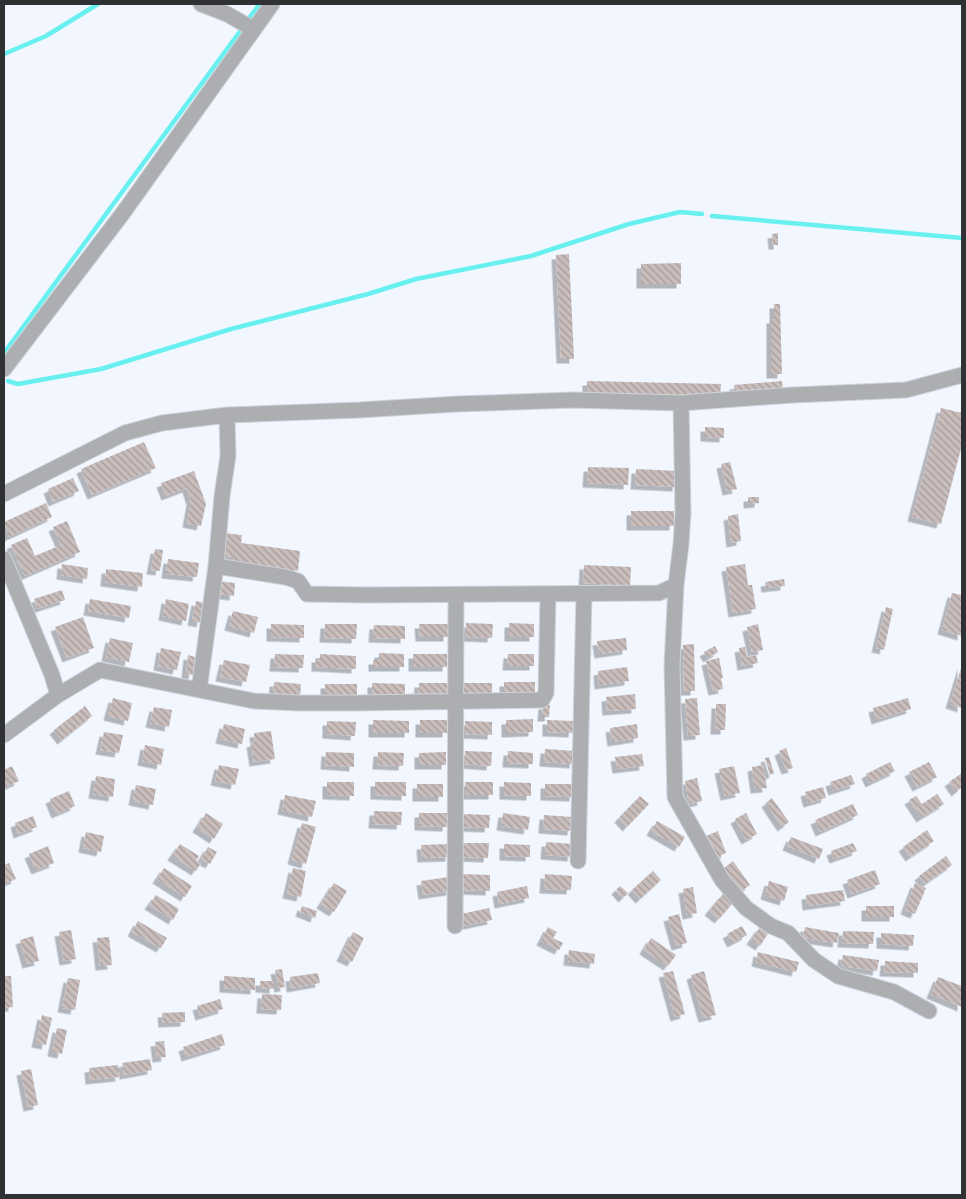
<svg xmlns="http://www.w3.org/2000/svg" width="966" height="1199" font-family="Cabin,sans-serif">
  <style>
    .lines { fill: none; stroke-linecap: round; stroke-linejoin: round }
    .stream { stroke: #68f0f0; stroke-width: 4.5 }
    .building { fill: url(#building-back-hatch); filter: url(#shadow) }
    .minor-casing { stroke: #ced3da; stroke-width: 17 }
    .minor { stroke: #adaeb2; stroke-width: 15 }
  </style>
  <defs>
    <pattern id="building-back-hatch" width="6" height="6" patternUnits="userSpaceOnUse" patternTransform="scale(1.25)"><rect width="6" height="6" fill="#c9bebc"/><path d="M-1 5l2 2M0 0l6 6M5-1l2 2" fill="none" stroke="#a49b9a"/></pattern>
    <filter id="shadow"><feDropShadow dx="-4.5" dy="4.5" stdDeviation="0" flood-color="#0004"/></filter>
  </defs>
  <rect width="100%" height="100%" fill="#f1f6ff"/>
  <g class="lines">
    <path class="stream" d="M249,18L260,4
      M4,54L46,36L98,4
      M712,216L962,238
      M4,353L241,30
      M8,381L18,384L101,369L231,329L368,294L416,279L531,256L629,224L680,212L702,214"/>
  </g>
  <path class="building" d="M778,233V245H773L772,234Z
    M569,254L574,359H561L556,255Z
    M681,263V284H641V264Z
    M774,304H780L782,374H771V319H774Z
    M587,381L721,384L720,397L587,394Z
    M782,381L783,393L735,397L734,385Z
    M941,408L962,413V445L941,524L912,517Z
    M705,427L724,428V438L705,437Z
    M144,442L156,468L92,495L81,469Z
    M730,462L737,489L727,491L721,464Z
    M588,467L629,468L628,485L587,483Z
    M636,469L678,471L677,487L635,485Z
    M194,471L206,504L201,526L187,523L191,501L187,488L166,496L161,483Z
    M73,478L79,491L53,502L48,489Z
    M748,497H759V503L748,504Z
    M46,503L52,517L9,537L4,522Z
    M631,511H674V526H631Z
    M738,514L741,541L731,543L728,516Z
    M67,521L80,552L25,576L11,545L27,538L35,556L61,545L53,527Z
    M224,533L242,535L241,543L300,551L298,571L233,562V557L221,555Z
    M155,549L163,550L160,571L151,570Z
    M168,559L199,563L197,577L166,574Z
    M62,564L88,568L87,579L61,575Z
    M745,564L748,585H752L756,609L733,613L726,567Z
    M584,565L631,567L630,586L583,583Z
    M106,569L143,573L142,587L105,582Z
    M784,579L785,586L766,588L765,582Z
    M218,581L235,583L234,596L216,594Z
    M62,590L65,600L37,609L34,599Z
    M952,593L962,595V636L942,630Z
    M90,599L131,606L129,618L88,611Z
    M166,599L189,604L186,621L163,616Z
    M196,601L204,603L201,623L192,621Z
    M886,607L893,609L884,650L876,648Z
    M233,611L258,617L254,633L229,626Z
    M83,617L94,648L67,658L55,627Z
    M466,623L493,624L492,638L466,637Z
    M509,623L534,624V637H509Z
    M271,624L304,625V638L271,637Z
    M325,624H357L356,639L324,638Z
    M419,624H448V637H420Z
    M758,624L763,650L752,652L747,627Z
    M374,625L405,626V639L373,638Z
    M110,638L133,643L129,662L106,657Z
    M626,638L627,650L599,654L597,641Z
    M694,644L695,691H684L683,645Z
    M715,646L718,652L708,658L704,652Z
    M745,647L747,657L756,655L758,663L742,666L739,648Z
    M161,648L181,652L177,670L158,666Z
    M379,653L404,654V667H373V660H379Z
    M275,654L304,655L303,668L274,667Z
    M320,654L356,656V669L316,667V658H320Z
    M413,654H447V667H413Z
    M508,654H534V666H507Z
    M188,655L195,657L193,675L186,674Z
    M719,658L723,678H721L723,689L713,691L706,661Z
    M224,660L250,665L246,682L220,677Z
    M962,665V708L950,704Z
    M627,667L629,681L599,685L598,671Z
    M274,682L301,684L300,698L273,696Z
    M504,682H535V695H504Z
    M372,683L405,684V697H372Z
    M419,683H448V697H418Z
    M461,683H492V696H461Z
    M325,684H357V698H325Z
    M635,694L636,709L607,711L606,697Z
    M113,698L132,703L128,721L108,716Z
    M697,698L700,735L688,736L685,699Z
    M908,698L911,709L876,720L873,708Z
    M716,704H726L725,730H715Z
    M543,705H550L549,717H542Z
    M85,706L92,716L62,740L54,730Z
    M154,707L172,710L169,727L150,723Z
    M533,719V732L506,733V720Z
    M373,720L409,721V733H373Z
    M420,720H447V733H420Z
    M547,720L574,721L573,733L547,732Z
    M327,721L356,722L355,736L327,734Z
    M465,721L492,722V735L465,734Z
    M224,724L245,729L242,744L220,739Z
    M637,724L638,738L612,742L610,728Z
    M271,731L275,759L254,762L251,743L255,742L254,733Z
    M104,732L123,735L119,753L100,750Z
    M145,745L164,749L161,765L142,761Z
    M786,748L793,768L786,770L779,751Z
    M545,749L575,751L574,764L544,762Z
    M465,751L492,752L491,766L464,764Z
    M508,751L533,753V764L507,763Z
    M326,752L354,753V767L325,765Z
    M378,752L404,753L403,766L377,765Z
    M446,752V765H419V753Z
    M642,754L644,766L617,769L615,757Z
    M769,757L774,773L770,775L765,758Z
    M890,762L895,771L870,783L866,774Z
    M929,762L937,777L917,787L909,772Z
    M219,765L239,769L235,785L215,781Z
    M763,765L767,788L755,789L752,767Z
    M12,766L19,781L4,788V770Z
    M734,766L740,793L725,796L719,769Z
    M962,773V787L956,792L949,782Z
    M851,775L855,784L833,791L830,782Z
    M96,776L115,779L113,797L93,794Z
    M697,778L702,801L689,804L685,781Z
    M327,782H354V796L327,795Z
    M375,782H406V796L375,795Z
    M465,782H493V795H465Z
    M504,782L531,783V796L504,795Z
    M417,784H443V797H417Z
    M545,784H574V797L545,796Z
    M136,785L156,789L153,805L133,801Z
    M823,787L826,798L808,803L805,792Z
    M69,791L75,806L56,814L50,799Z
    M937,794L944,804L921,818L909,800L916,796L922,804Z
    M285,795L316,801L312,817L282,810Z
    M640,796L649,804L627,827L619,818Z
    M772,798L789,822L782,827L766,803Z
    M853,804L858,815L820,832L815,820Z
    M374,811L402,812L401,825L373,824Z
    M206,813L223,824L214,839L197,828Z
    M419,813H448L447,827L419,826Z
    M503,813L530,817L528,830L501,826Z
    M746,813L757,834L746,840L735,819Z
    M464,814L490,815L489,828L463,827Z
    M544,815L573,817L572,831L543,829Z
    M33,816L37,827L18,834L15,823Z
    M657,821L685,837L679,847L651,831Z
    M302,823L316,827L306,864L292,860Z
    M927,830L934,841L910,857L903,847Z
    M718,831L726,853L713,859L704,837Z
    M86,832L104,836L101,852L83,848Z
    M791,837L823,849L819,859L787,846Z
    M546,842L573,844L572,857L545,855Z
    M462,843H489L488,858L462,857Z
    M853,843L857,851L834,859L831,851Z
    M180,844L199,856L196,860L201,863L196,871L172,856Z
    M449,844L450,857L422,858L421,845Z
    M504,844L530,845V857L504,856Z
    M48,846L54,863L36,870L29,854Z
    M208,847L217,852L210,864L201,859Z
    M946,856L952,865L925,884L919,876Z
    M733,861L750,885L740,892L723,869Z
    M9,863L16,879L4,884V865Z
    M164,868L192,886L185,897L157,879Z
    M293,868L306,871L301,897L287,894Z
    M875,870L880,884L852,894L847,880Z
    M653,871L661,880L640,899L632,890Z
    M462,874L490,875V891L462,890Z
    M545,874L572,876L571,890L544,889Z
    M449,877L451,891L423,895L421,881Z
    M769,881L788,887L784,901L765,895Z
    M334,883L347,891L334,912L321,904Z
    M915,883L926,888L915,914L905,910Z
    M527,886L529,898L499,904L497,892Z
    M620,886L628,893L623,898L616,890Z
    M693,887L697,913L687,915L683,889Z
    M843,890L845,901L807,906L806,895Z
    M723,894L733,903L719,919L709,911Z
    M156,895L179,909L173,920L149,905Z
    M302,906L317,911L315,918L300,912Z
    M866,906H894V917H866Z
    M489,908L492,920L463,926L461,914Z
    M679,914L687,943L676,946L668,917Z
    M138,921L167,938L161,948L132,932Z
    M742,926L747,935L732,943L727,934Z
    M548,927L557,932L553,938L563,943L559,950L541,941Z
    M760,927L769,932L760,946L751,940Z
    M805,927L839,933L837,943L803,938Z
    M71,930L76,959L64,961L59,932Z
    M843,931L874,932L873,944L842,943Z
    M353,932L364,938L352,962L341,957Z
    M881,933L914,935L913,946L881,944Z
    M33,936L39,961L27,964L20,940Z
    M109,937L112,965L100,966L97,938Z
    M651,938L676,955L668,966L644,950Z
    M569,950L595,954L594,964L568,961Z
    M758,952L799,962L796,972L756,962Z
    M843,955L879,960L877,971L841,966Z
    M885,961L918,963V973L884,972Z
    M282,969L285,987L279,988L275,970Z
    M673,971L685,1014L675,1017L663,973Z
    M704,971L716,1015L703,1018L691,975Z
    M318,973L320,983L291,988L290,977Z
    M4,976H11L13,1007L4,1008Z
    M224,976L255,978V990L224,988Z
    M938,977L962,986V1007L931,994Z
    M68,978L80,980L75,1010L62,1008Z
    M260,981H274V989L260,988Z
    M262,994L282,995L281,1010L261,1009Z
    M220,999L223,1009L200,1016L197,1006Z
    M185,1012V1022L163,1023L162,1013Z
    M42,1015L52,1018L46,1045L36,1043Z
    M57,1028L67,1030L62,1054L52,1052Z
    M222,1034L225,1045L186,1057L183,1047Z
    M164,1041L166,1057L157,1058L155,1042Z
    M150,1059L152,1070L124,1075L122,1063Z
    M118,1065L120,1077L90,1080L89,1068Z
    M31,1069L38,1105L28,1107L21,1071Z"/>
  <g class="lines">
    <defs>
      <path id="minor" d="M201,4L227,14L253,29
        M4,369L123,213L272,4
        M681,403L683,513L681,544L676,585L672,665L675,797L722,880L746,908L771,926L788,933L814,960L838,976L894,992L929,1011
        M4,494L125,433L162,423L227,415L359,410L457,404L573,400L681,403L793,395L906,390L962,375
        M4,559L52,675L58,695
        M216,566L285,577L298,581L307,594L366,595L659,593L676,585
        M199,690L216,566L222,496L228,456L227,415
        M4,735L58,695L100,670L254,701L299,703H358L542,700L546,693L548,594
        M578,861L584,594
        M455,926L456,595"/>
    </defs>
    <use href="#minor" class="minor-casing"/>
    <use href="#minor" class="minor"/>
  </g>
  <rect width="966" height="1199" fill="none" stroke="#2f3134" stroke-width="10"/>
</svg>
